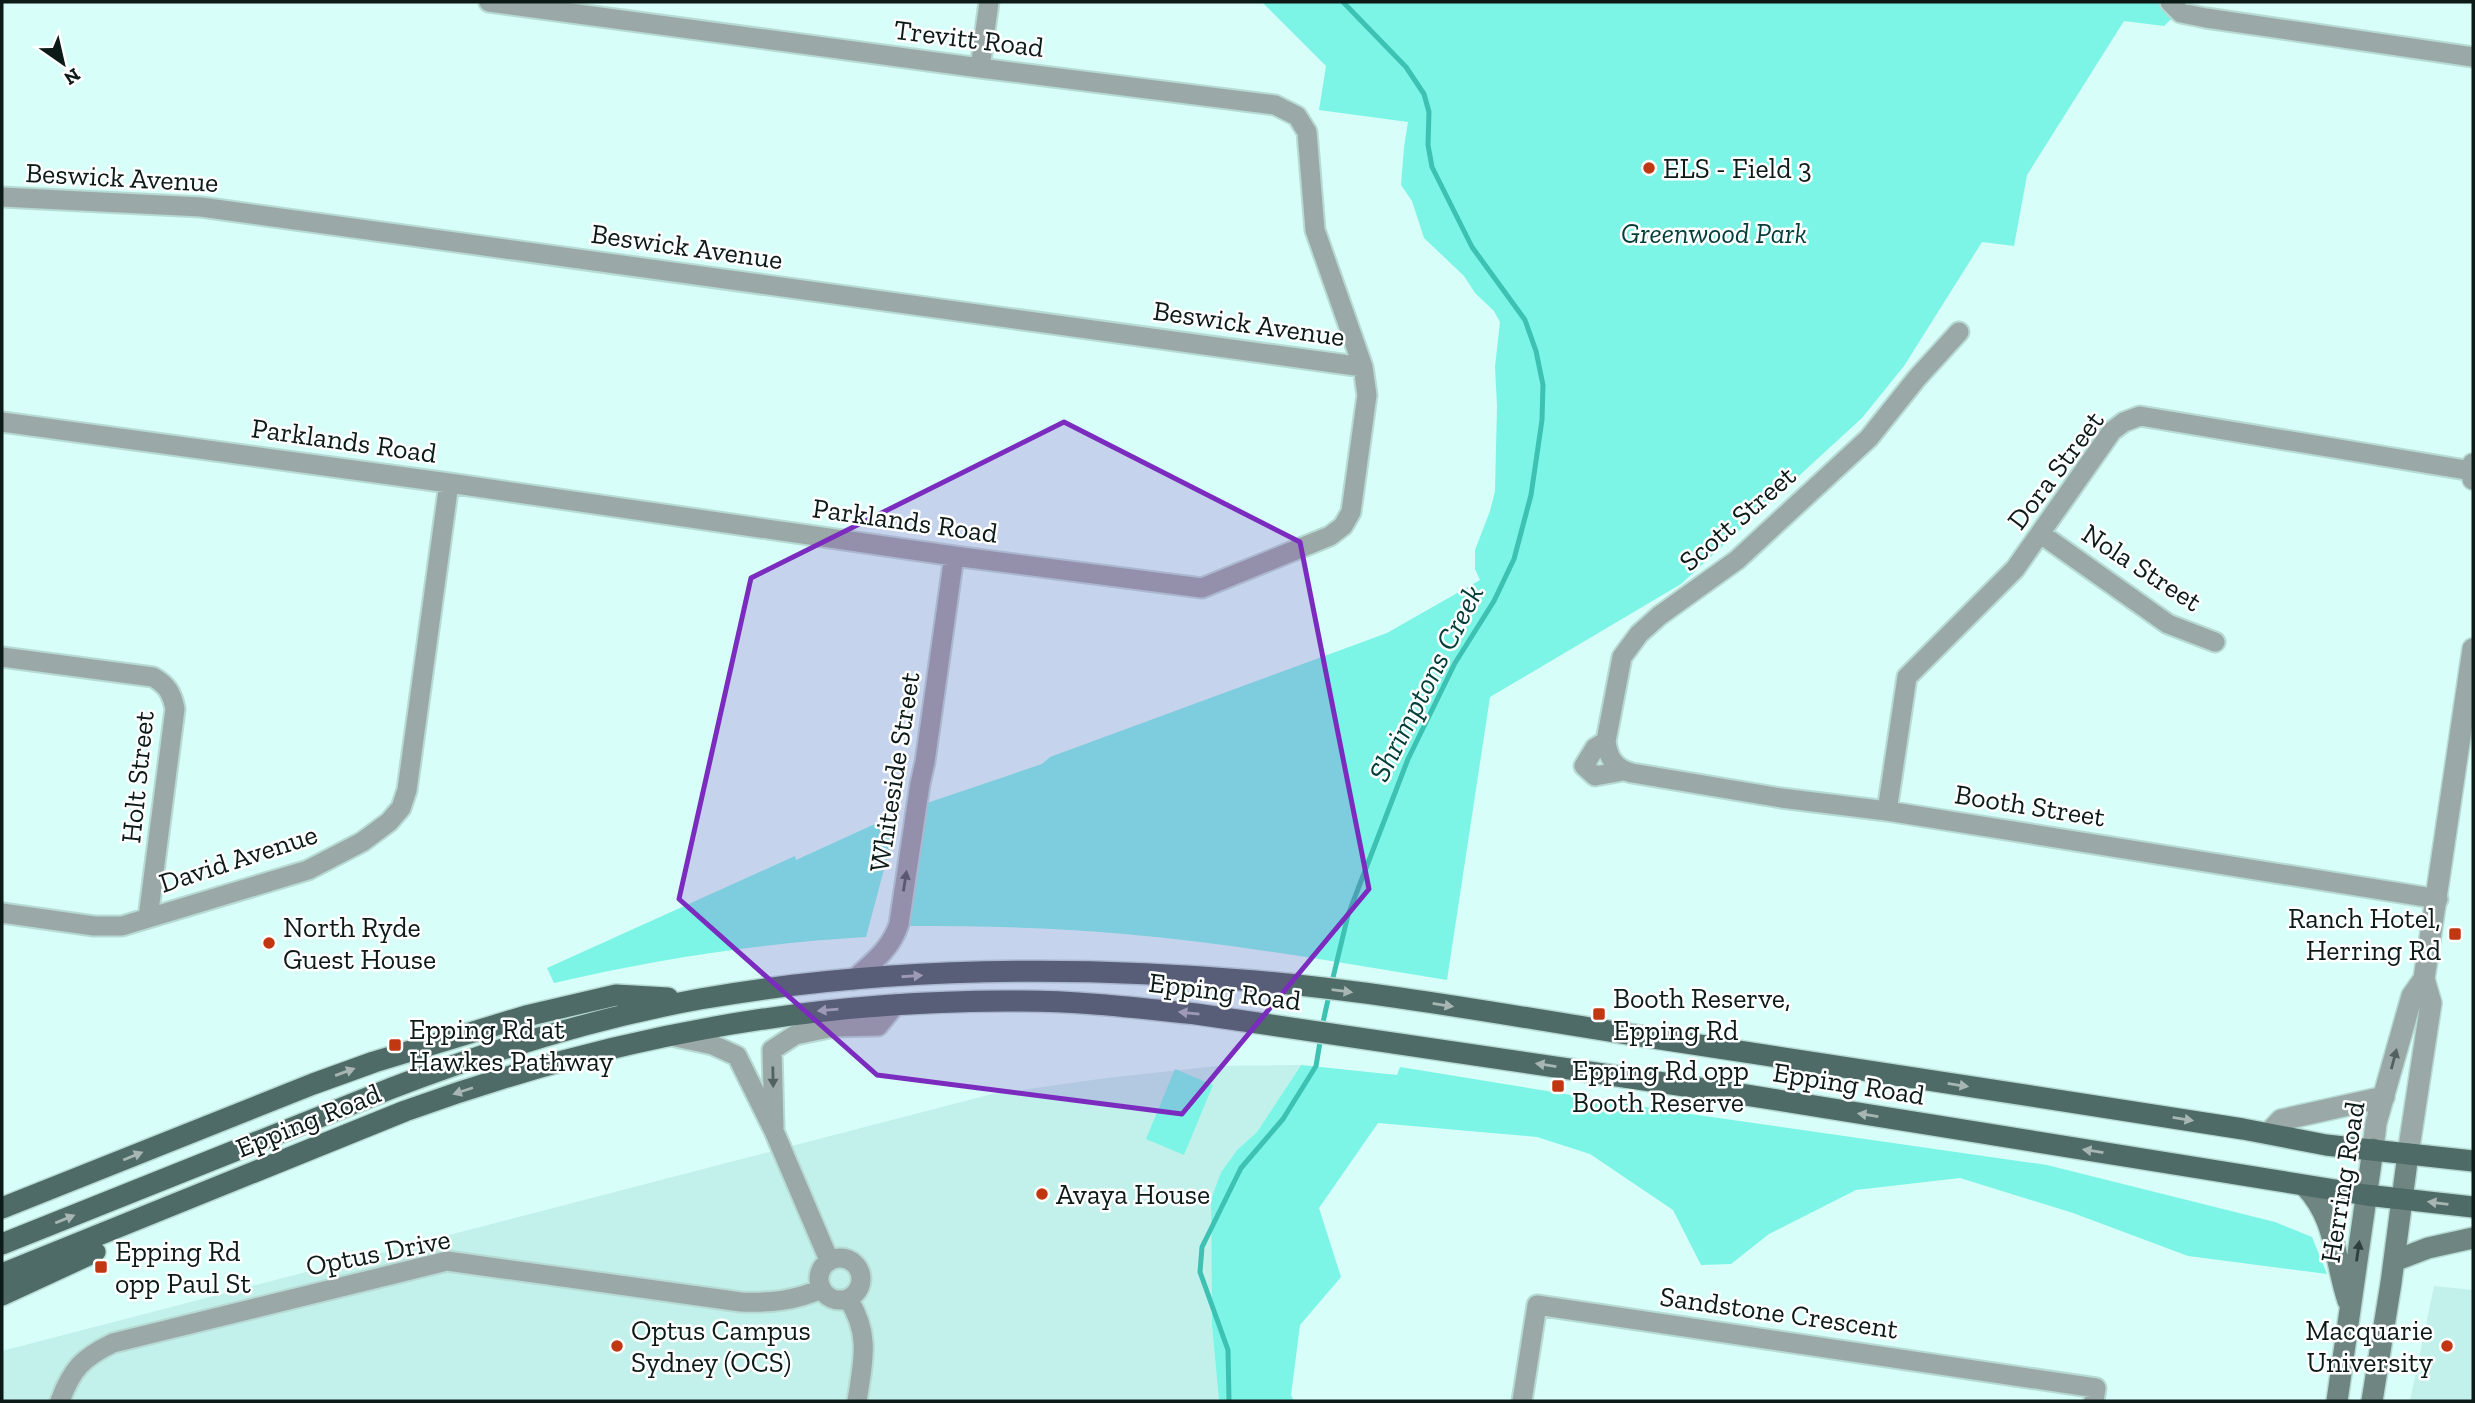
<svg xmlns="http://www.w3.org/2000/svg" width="2475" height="1403" font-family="'Zilla Slab',serif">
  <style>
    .built { fill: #c1f1ea }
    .green { fill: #7df5e6 }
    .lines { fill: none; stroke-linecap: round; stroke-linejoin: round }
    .stream { stroke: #3cc1b3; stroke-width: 5 }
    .minor-casing { stroke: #b7dad4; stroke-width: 23 }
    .tertiary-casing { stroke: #b7dad4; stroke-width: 24 }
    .secondary-casing { stroke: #b7dad4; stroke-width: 24 }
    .primary-casing { stroke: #b7dad4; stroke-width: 24 }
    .minor { stroke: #9aa9a7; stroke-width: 19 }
    .tertiary { stroke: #9aa9a7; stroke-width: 21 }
    .secondary { stroke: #6e8582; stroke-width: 21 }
    .primary { stroke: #4f6b67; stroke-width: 21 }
    .oneway { fill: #536260 }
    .oneway2 { fill: #a7b5b3 }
    .oneway3 { fill: #2e3f3d }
    .marked { fill: #7b2cbf; fill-opacity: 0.2; stroke: #7b2cbf; stroke-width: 5; stroke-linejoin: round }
    .poi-dot { fill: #c03711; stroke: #fff; stroke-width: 2.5 }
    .labels { text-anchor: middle; stroke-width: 5; stroke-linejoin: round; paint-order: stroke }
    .street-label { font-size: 28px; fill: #0c1a18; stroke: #fff }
    .poi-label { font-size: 28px; fill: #0c1a18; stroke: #fff; text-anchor: start }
    .park-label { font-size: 28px; font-style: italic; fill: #013e39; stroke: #fff }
    .water-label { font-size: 30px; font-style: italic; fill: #003e39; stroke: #fff }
  </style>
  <rect width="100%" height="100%" fill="#d7fef8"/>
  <path class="built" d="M1301,1065L1257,1132L1237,1150L1221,1172L1211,1199L1212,1326L1219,1401H2V1351L992,1094L1106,1078L1217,1066Z
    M2434,1286L2473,1290V1401H2410Z"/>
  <path class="green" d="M1262,2H2189L2164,26L2124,21L2027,175L2014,246L1982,242L1904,366L1862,418L1681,584L1490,697L1447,980C1340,963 1232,943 1124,934C1051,927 979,926 905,926L924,804L1042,764L1050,757L1387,633L1480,580L1475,569V550L1490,511L1495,491L1497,406L1495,367L1500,322L1494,311L1475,293L1464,276L1424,238L1412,201L1401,185L1404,147L1408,122L1319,110L1326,66Z
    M899,813L866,937C761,943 656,959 554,983L547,968L795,856L796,860Z
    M1301,1065L1397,1075L1400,1067L1676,1112L2047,1165L2275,1222L2312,1237L2327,1274L2188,1256L2073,1213L1960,1178L1856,1190L1769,1234L1731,1264L1701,1265L1673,1210L1590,1154L1537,1137L1378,1123L1319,1208L1341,1277L1300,1325L1291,1395L1294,1401H1219L1212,1326L1211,1199L1221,1172L1237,1150L1257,1132Z
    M1175,1069L1213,1085L1184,1155L1146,1139Z"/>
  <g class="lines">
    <path class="stream" d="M1331,986L1348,915L1408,759L1455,663L1494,601L1514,559L1531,495L1542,420L1543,385L1536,351L1525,320L1472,247L1432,167L1428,145L1429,112L1424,94L1406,67L1343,2
      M1322,1027L1329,995
      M1229,1401L1228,1350L1200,1272L1202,1247L1241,1168L1283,1119L1316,1066L1321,1036"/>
    <defs>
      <path id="minor" d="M2170,2L2181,13L2206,18L2473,57
        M980,68L989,2
        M2,197L201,207L1363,367
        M1959,332L1917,378L1869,438L1737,560L1659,616L1639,634L1622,657L1606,741C1608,758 1615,769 1632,773L1781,798L1887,811L2438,899
        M2,422L449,483L954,556L1202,588L1330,536L1343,526L1351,512L1367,395L1363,367L1315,230L1307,132L1297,116L1275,105L980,68L489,2
        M2041,534L2168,624L2215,642
        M2,657L153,677C167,685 172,693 175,709L148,918
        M1606,741L1595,748L1584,766L1595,776L1623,771
        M1887,811L1907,677L2015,569L2112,431L2124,422L2140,416L2472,471
        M2,913L94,926H122L308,870L362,842L389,822L401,808L407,790L449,483
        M853,980C872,963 891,949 899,924L920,784L925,762L954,556
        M671,1036L713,1045L737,1056L774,1131L829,1260
        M774,1127L772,1050L795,1035L834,1027L878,1026L896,1004
        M819 1279a21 21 0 1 1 42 0a21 21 0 1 1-42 0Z
        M848,1299C871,1334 863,1362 857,1401
        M60,1401C72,1369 82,1358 113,1343L447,1261L741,1302C770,1303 794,1301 821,1289
        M1522,1401L1537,1305L2096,1388L2094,1401"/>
      <path id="tertiary" d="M2473,464V479
        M2269,1133L2281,1120L2384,1097
        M2373,1149L2376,1123L2412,996L2424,979
        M2408,1154L2431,1003L2424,979L2473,649"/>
      <path id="secondary" d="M2305,1186C2337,1220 2334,1259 2348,1301
        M2394,1261L2428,1248L2473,1238
        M2337,1401L2373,1149
        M2372,1401L2391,1283L2408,1154"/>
      <path id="primary" d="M2,1208L313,1084L374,1062L526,1016L616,995L668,998
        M2,1244L392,1088C492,1050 595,1018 700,999C883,967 1070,965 1255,981C1386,992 1517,1017 1647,1037C1846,1067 2044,1098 2243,1129L2326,1145L2473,1161
        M2,1274L405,1111C603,1039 810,999 1022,1001C1080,1001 1138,1008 1196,1014L1746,1095L2366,1195L2473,1207
        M2,1295L95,1252"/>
    </defs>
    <use href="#minor" class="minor-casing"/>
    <use href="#tertiary" class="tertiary-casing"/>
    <use href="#secondary" class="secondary-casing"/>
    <use href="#primary" class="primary-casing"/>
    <use href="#minor" class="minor"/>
    <use href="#tertiary" class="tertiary"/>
    <use href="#secondary" class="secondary"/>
    <use href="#primary" class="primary"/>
  </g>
  <defs><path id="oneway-solid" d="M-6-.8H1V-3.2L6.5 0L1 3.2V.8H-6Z" transform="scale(1.75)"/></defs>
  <g class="oneway">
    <use href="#oneway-solid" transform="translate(905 881) rotate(-81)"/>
    <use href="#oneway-solid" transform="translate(2394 1059) rotate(-75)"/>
    <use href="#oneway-solid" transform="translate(773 1077) rotate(89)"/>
  </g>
  <g class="oneway2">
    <use href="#oneway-solid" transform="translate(912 976) rotate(-4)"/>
    <use href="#oneway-solid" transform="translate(1342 991) rotate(7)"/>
    <use href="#oneway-solid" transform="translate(1443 1005) rotate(9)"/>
    <use href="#oneway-solid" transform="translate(828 1010) rotate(175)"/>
    <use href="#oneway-solid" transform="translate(1189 1013) rotate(-174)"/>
    <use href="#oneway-solid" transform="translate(1546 1065) rotate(-171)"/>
    <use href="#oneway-solid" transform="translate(345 1072) rotate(-20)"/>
    <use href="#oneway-solid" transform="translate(1958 1085) rotate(9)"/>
    <use href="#oneway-solid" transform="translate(463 1091) rotate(162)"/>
    <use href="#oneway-solid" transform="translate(1868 1115) rotate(-171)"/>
    <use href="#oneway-solid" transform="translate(2183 1119) rotate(9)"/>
    <use href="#oneway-solid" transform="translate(2093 1151) rotate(-171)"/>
    <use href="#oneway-solid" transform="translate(133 1156) rotate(-22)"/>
    <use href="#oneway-solid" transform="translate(2438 1203) rotate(-173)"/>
    <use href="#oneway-solid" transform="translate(65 1219) rotate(-22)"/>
  </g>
  <use class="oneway3" href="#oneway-solid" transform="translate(2358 1251) rotate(-82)"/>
  <path class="marked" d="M1064,422L1300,542L1369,889L1182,1114L877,1075L679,899L751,578Z"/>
  <g class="poi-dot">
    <circle cx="1649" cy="168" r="7"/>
    <rect x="2448" y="927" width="14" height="14" rx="3.5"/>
    <circle cx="269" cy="943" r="7"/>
    <rect x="1592" y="1007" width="14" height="14" rx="3.5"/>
    <rect x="388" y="1038" width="14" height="14" rx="3.5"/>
    <rect x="1551" y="1079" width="14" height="14" rx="3.5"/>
    <circle cx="1042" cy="1194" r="7"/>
    <rect x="94" y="1260" width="14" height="14" rx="3.5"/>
    <circle cx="617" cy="1346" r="7"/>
    <circle cx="2447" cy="1346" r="7"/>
  </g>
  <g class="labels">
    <g class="street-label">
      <text transform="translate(969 38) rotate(7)" y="10">Trevitt Road</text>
      <text transform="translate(122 177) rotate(3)" y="10">Beswick Avenue</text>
      <text transform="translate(687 246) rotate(8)" y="10">Beswick Avenue</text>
      <text transform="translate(1249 323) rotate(8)" y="10">Beswick Avenue</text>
      <text transform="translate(344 440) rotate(8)" y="10">Parklands Road</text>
      <text transform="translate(2055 470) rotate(-53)" y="10">Dora Street</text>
      <text transform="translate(1737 518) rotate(-41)" y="10">Scott Street</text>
      <text transform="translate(905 520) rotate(8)" y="10">Parklands Road</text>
      <text transform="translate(2142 567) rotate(33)" y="10">Nola Street</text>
      <text transform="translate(894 772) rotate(-81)" y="10">Whiteside Street</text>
      <text transform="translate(137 777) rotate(-84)" y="10">Holt Street</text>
      <text transform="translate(2030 805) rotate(9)" y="10">Booth Street</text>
      <text transform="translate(238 858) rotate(-18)" y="10">David Avenue</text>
      <text transform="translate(1225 991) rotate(7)" y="10">Epping Road</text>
      <text transform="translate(1849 1083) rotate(9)" y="10">Epping Road</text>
      <text transform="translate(308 1120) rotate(-22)" y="10">Epping Road</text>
      <text transform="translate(2342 1182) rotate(-81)" y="10">Herring Road</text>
      <text transform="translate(378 1252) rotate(-11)" y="10">Optus Drive</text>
      <text transform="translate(1779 1312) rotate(8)" y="10">Sandstone Crescent</text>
    </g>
    <g class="poi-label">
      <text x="1663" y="178">ELS - Field 3</text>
      <text x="2441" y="928" text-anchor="end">Ranch Hotel,<tspan x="2441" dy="32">Herring Rd</tspan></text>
      <text x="283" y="937">North Ryde<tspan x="283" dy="32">Guest House</tspan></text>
      <text x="1613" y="1008">Booth Reserve,<tspan x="1613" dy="32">Epping Rd</tspan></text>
      <text x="409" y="1039">Epping Rd at<tspan x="409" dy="32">Hawkes Pathway</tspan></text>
      <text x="1572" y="1080">Epping Rd opp<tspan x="1572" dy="32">Booth Reserve</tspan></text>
      <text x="1056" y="1204">Avaya House</text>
      <text x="115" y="1261">Epping Rd<tspan x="115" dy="32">opp Paul St</tspan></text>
      <text x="631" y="1340">Optus Campus<tspan x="631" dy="32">Sydney (OCS)</tspan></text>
      <text x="2433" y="1340" text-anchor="end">Macquarie<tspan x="2433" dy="32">University</tspan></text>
    </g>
    <g class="park-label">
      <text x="1714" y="243">Greenwood Park</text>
    </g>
    <g class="water-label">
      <text transform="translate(1426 683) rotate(-63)" y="10">Shrimptons Creek</text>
    </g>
  </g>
  <rect width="2475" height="1403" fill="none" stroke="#0c1a18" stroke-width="7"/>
  <g transform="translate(63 63) rotate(146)" stroke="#ffffff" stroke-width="5" paint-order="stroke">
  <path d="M0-5L12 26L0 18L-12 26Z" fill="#0c1a18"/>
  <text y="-10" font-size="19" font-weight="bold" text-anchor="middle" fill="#0c1a18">N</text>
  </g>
</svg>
